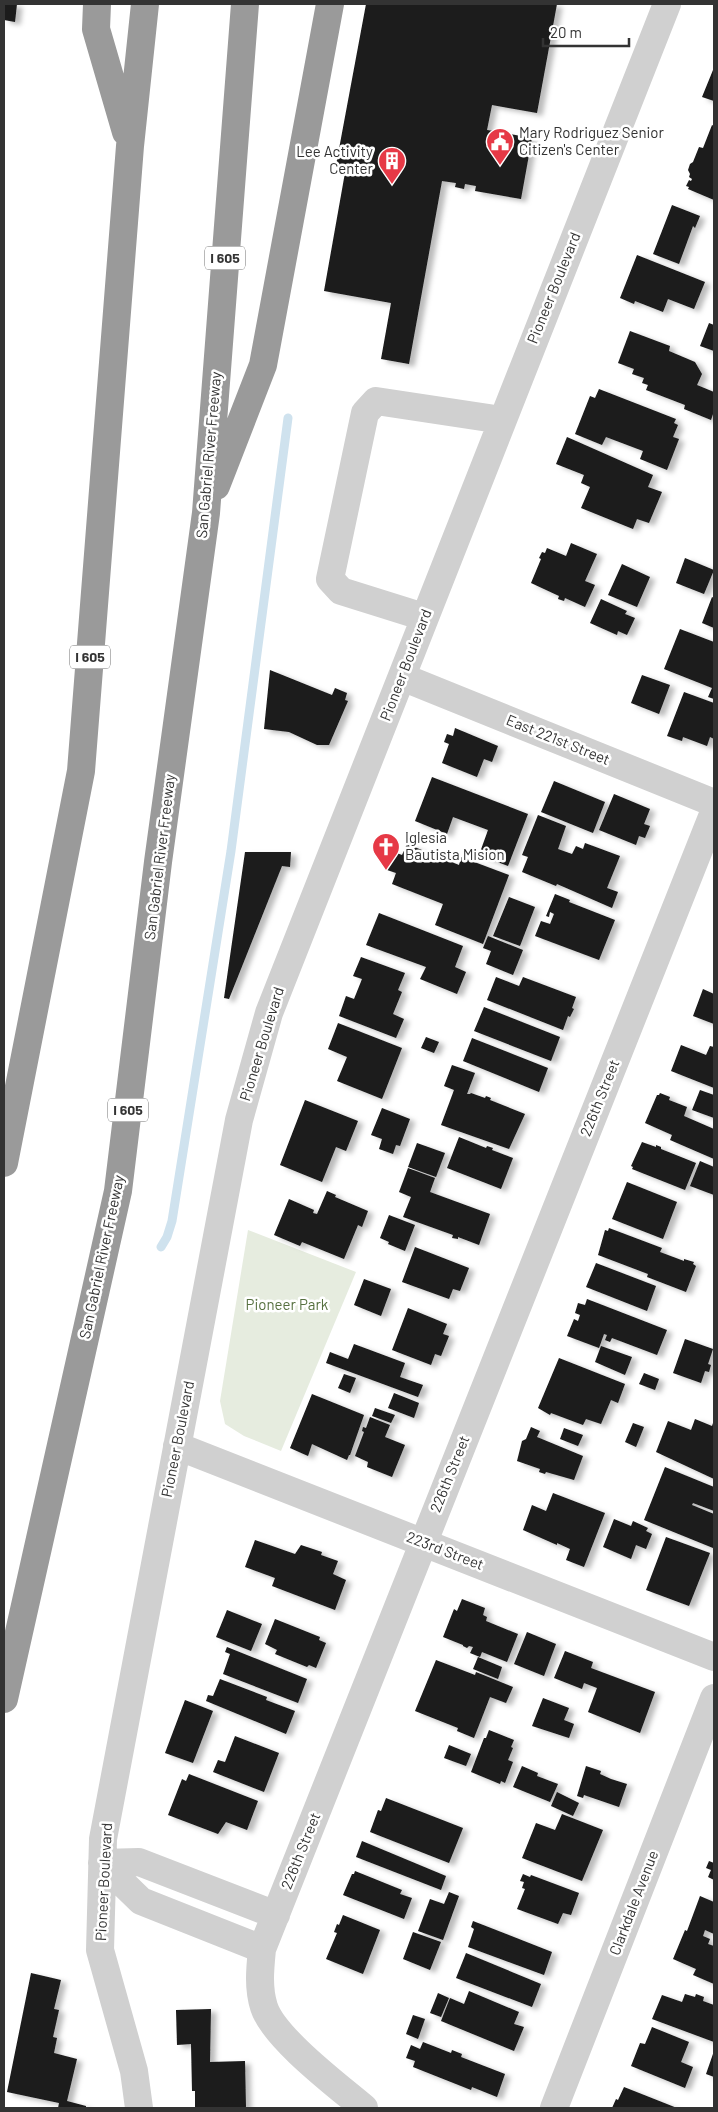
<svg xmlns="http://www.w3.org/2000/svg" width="718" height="2112" font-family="Barlow,sans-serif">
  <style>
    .green { fill: #e6ecdf }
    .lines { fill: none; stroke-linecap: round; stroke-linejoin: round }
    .stream { stroke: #cfe2ee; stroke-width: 9 }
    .building { fill: #1a1a1a; filter: url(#shadow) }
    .minor { stroke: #d0d0d0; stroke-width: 28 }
    .highway { stroke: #9a9a9a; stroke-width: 28 }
    .labels { text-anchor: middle; stroke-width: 5; stroke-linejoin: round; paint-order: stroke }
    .shield { fill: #fff; stroke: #707070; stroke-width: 1 }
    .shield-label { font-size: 14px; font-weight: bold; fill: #333 }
    .poi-label { font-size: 15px; fill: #333; stroke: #fff; text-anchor: start }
    .street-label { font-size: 15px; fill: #333; stroke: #fff }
    .park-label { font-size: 15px; fill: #56703f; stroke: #fff }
  </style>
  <defs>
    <filter id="shadow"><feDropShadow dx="5.5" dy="3" stdDeviation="2.5" flood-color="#0004"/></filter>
  </defs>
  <rect width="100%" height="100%" fill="#fff"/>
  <path class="green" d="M248,1230L356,1272L281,1451L244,1436L225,1424L220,1401Z"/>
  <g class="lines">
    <path class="stream" d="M161,1247L167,1237L172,1221L231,851L288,418"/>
  </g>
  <path class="building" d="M4,4H17L15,22L4,20Z
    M366,4H557L537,113L492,105L487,130L507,133L504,149H507L510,134L532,138L521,199L475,191L476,186L465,184L464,189L455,187L456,183L442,181L409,364L381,359L391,303L324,291L346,167L336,165Z
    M713,70L714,71V101L702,97Z
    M712,125L714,126V200L688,189L689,187L686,186L689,180L691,181L692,179L689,177L690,174L688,170L690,164L693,162L699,147L703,148Z
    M672,205L700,216L695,228L693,226L679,264L653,254Z
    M637,255L705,282L694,309L668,299L663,312L635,301L634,304L620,298Z
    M709,323L714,325V351L700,346Z
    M630,331L670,346L669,351L695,362L702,374L697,385L714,392V411L711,420L684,409L685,405L646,390L648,385L642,383L644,378L632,374L634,369L618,363Z
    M599,389L676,419L674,423L678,425L673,437L679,439L667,470L640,459L643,451L606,437L602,445L575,434L590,396L595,398Z
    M567,437L653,475L648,487L662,492L649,523L637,519L633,529L581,508L590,487L581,483L584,475L556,464Z
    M571,543L597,554L585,581L595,585L585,607L565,598L564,601L558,599L559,596L531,583L541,559L539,558L542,552L545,553L547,548L566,556Z
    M685,558L714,570L704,594L676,583Z
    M622,564L650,577L637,607L608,595Z
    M712,597L714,598V628L702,623Z
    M601,599L627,611L625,614L635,618L627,635L618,631L617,635L590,623Z
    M680,629L714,642V699L708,697L712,688L664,669Z
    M270,670L332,695L335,688L347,693L345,700L348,701L329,745H317L289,732L264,729Z
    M642,675L670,685L659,714L631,703Z
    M684,692L714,703V739L710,737L707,746L683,737L682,741L667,736Z
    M455,728L498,746L492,762L484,759L477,777L442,763L449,744L444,742L447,734L453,736Z
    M432,777L528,814L508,866L479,855L488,830L453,817L447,834L415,821Z
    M554,781L605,802L593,833L541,812Z
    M614,794L650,809L644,824L650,826L645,838L639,836L636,845L599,830Z
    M538,815L566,826L558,849L572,854L576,846L583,849L585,843L620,856L607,888L618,892L612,908L557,884L556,886L522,872L528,857L522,855Z
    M407,844L459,865L461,857L509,875L483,944L435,925L443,904L392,884L396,873L387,870L394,852L402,855Z
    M245,852H291L290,867L282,866L229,999L224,998Z
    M555,894L570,900L569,902L615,920L599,960L535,936L541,921L550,924L554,914L550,912L549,917L546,916Z
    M509,897L535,907L520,946L493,936Z
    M379,913L463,946L455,967L466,972L457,994L420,979L426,967L366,945Z
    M488,936L523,950L513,975L486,964L491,951L483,948Z
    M361,957L405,973L398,990L402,992L393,1014L404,1019L396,1038L339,1016L346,996L354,999L362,979L353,976Z
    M496,977L519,986L523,977L576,997L572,1008L574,1009L570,1017L568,1016L563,1030L487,1000Z
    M703,989L714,994V1024L693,1016Z
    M484,1007L560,1037L551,1061L474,1031Z
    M338,1023L402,1048L382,1099L337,1081L347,1057L328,1049Z
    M426,1037L439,1042L434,1053L421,1048Z
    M472,1038L548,1068L539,1092L463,1061Z
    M681,1045L706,1055L710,1046L714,1047V1088L671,1071Z
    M452,1065L475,1073L467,1094H470L471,1093L485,1098L486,1096L491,1098L490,1100L525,1114L509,1149L441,1125L454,1090L444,1086Z
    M700,1090L714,1095V1118L692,1110Z
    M660,1093L670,1097L669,1100L687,1107L684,1116L714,1129V1159L670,1140L672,1135L645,1123L657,1095H659Z
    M305,1100L358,1121L346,1151L336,1147L322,1182L280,1165Z
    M382,1108L410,1119L400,1146L396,1145L393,1154L379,1149L382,1139L371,1135Z
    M459,1137L486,1148L487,1146L493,1148L492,1150L513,1158L501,1189L447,1168Z
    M642,1142L656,1147V1145L661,1147V1149L696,1163L685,1190L632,1169L633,1167L631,1166Z
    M417,1143L445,1153L436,1177L408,1167Z
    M700,1161L714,1167V1195L690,1186Z
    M408,1168L435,1178L430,1192L490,1214L479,1245L458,1237V1239L452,1238L453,1235L403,1217L411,1197L399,1192Z
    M627,1182L677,1202L663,1239L612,1219Z
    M327,1191L336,1195L335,1197L368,1211L362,1227L358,1225L344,1259L302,1242L300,1246L274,1235L289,1199L314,1210L313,1213L317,1214Z
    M389,1215L415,1225L405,1251L388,1244L389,1242L380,1238Z
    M609,1228L662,1248L660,1252L684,1261V1259L694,1262L693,1264L696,1266L686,1292L647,1277L648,1274L598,1255L605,1230L608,1231Z
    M415,1247L469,1268L460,1291L453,1289L449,1299L402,1282Z
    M596,1263L656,1286L647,1311L586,1287Z
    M364,1279L391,1289L381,1316L354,1305Z
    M587,1299L667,1330L657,1355L612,1338L610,1342L605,1340L607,1335L604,1334L599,1348L567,1336L574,1319L578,1321L580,1315L575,1313L578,1303L585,1305Z
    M408,1308L447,1324L443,1334L449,1336L441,1356L435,1354L431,1365L392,1350Z
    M685,1339L713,1349L708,1364L711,1365L709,1372L705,1371L701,1383L673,1373Z
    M354,1344L405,1363L400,1377L423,1385L418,1397L326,1363L330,1352L348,1359Z
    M601,1346L632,1357L625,1375L595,1362Z
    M559,1358L625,1384L618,1403L611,1400L601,1424L586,1419L583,1425L551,1413L550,1415L538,1408Z
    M644,1373L659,1379L655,1390L639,1384Z
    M344,1374L356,1378L350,1393L338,1388Z
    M394,1393L419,1403L414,1418L388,1408Z
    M312,1394L364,1415L350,1455H349L347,1460L312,1444L308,1456L290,1448Z
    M375,1408L395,1415L391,1423L372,1416Z
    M370,1417L390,1425L385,1437L405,1445L392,1477L367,1467L368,1462L355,1456L364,1432L362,1431L363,1427L366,1428Z
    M695,1419L712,1426L714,1420V1479L656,1452L668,1421L691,1430Z
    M633,1423L644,1427L636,1447L625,1442Z
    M531,1427L540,1431L537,1437L583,1456L574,1480L546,1472L545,1474L539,1472L540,1469L517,1461L522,1441L526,1439Z
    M564,1428L583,1435L578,1446L560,1439Z
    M665,1467L714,1487V1511L693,1503L692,1505L714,1514L713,1548L644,1520Z
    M553,1493L605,1513L584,1567L566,1560L570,1549L557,1543V1545L523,1530L532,1505L546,1511Z
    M614,1519L631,1526L633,1521L648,1528L646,1531L652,1534L646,1549L636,1545L631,1559L603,1547Z
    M666,1537L710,1553L689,1606L646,1590Z
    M255,1540L295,1554L301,1545L322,1552L321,1555L338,1561L333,1574L346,1580L335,1610L272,1586L275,1578L245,1567Z
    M462,1599L485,1608L483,1615L487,1617L486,1621L518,1634L507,1662L482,1652L480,1657L470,1653L473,1647L469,1646L467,1648L463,1646V1645L443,1637L454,1609L457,1611Z
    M227,1610L262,1624L251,1651L216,1637Z
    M275,1619L320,1637L319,1640L326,1643L316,1668L309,1665L307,1667L275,1654L277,1650L265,1644Z
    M527,1632L556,1644L544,1676L514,1664Z
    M227,1647L307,1679L298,1703L223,1674L230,1654L225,1652Z
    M565,1651L593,1662L591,1668L655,1692L640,1733L588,1712L597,1688L584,1683L582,1689L554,1678Z
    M478,1657L502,1667L498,1679L473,1669Z
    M436,1660L475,1675L476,1672L513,1687L506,1703L490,1697L474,1738L457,1731L458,1728L415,1711Z
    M220,1679L267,1697L266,1700L295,1711L286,1734L206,1701L208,1695L213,1696Z
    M543,1698L569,1708L564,1720L574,1724L569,1738L532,1726Z
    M185,1700L213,1711L193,1763L165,1753Z
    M489,1730L514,1740L511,1747L513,1748L508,1760L513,1762L505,1783L501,1781L500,1784L471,1772L484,1738H486Z
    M235,1736L279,1753L264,1792L213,1772L218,1760L225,1762Z
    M449,1745L471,1754L466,1766L444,1758Z
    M522,1766L538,1773L537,1776L558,1784L550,1802L513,1787Z
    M586,1766L601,1771L600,1774L611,1779L627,1784L619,1807L584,1795L583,1798L577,1796Z
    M189,1774L258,1801L247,1830L226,1822L218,1834L168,1815L182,1779L186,1781Z
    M557,1792L579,1803L573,1816L551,1806Z
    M386,1798L463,1828L449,1863L370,1832L378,1810L381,1811Z
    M562,1814L603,1830L582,1881L522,1858L536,1823L555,1830Z
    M362,1841L446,1876L441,1890L356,1857Z
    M709,1861L714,1863V1880L708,1877L711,1870L706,1868Z
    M355,1871L402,1890L400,1894L412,1898L404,1919L343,1895L352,1874H354Z
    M523,1874L530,1877L531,1875L579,1893L571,1915L563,1913L558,1924L517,1909L525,1889L522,1888L524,1882L520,1881Z
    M449,1892L459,1896L443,1940L418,1931L430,1899L444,1904Z
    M700,1896L714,1902V1934L705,1930L703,1936L710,1939L708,1944L714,1946V1984L693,1975L696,1969L673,1959L685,1930L687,1931Z
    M343,1915L380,1930L363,1974L326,1959L337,1933L334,1932L337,1924L339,1925Z
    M473,1921L552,1952L544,1975L468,1947L474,1929L471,1927Z
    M413,1932L441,1942L430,1970L403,1959Z
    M466,1953L541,1984L532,2007L456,1978Z
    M31,1973L61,1980L54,2009L59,2010L53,2037L57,2038L54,2053L77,2059L67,2101L86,2106V2108H58L59,2103L7,2092Z
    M469,1991L519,2012L514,2024L524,2027L514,2051L441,2021L450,1998L464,2004Z
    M438,1993L449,1998L441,2017L430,2013Z
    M685,1994L695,1997L696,1994L704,1997L703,2001L714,2005V2042L652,2019L662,1995L682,2002Z
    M211,2009L210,2062L245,2061L246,2108H195V2091H192L191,2044L177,2045L176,2010Z
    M413,2015L425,2019L418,2039L406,2034Z
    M652,2027L689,2042L681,2062L693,2067L685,2088L631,2066L640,2043L645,2044Z
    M423,2042L451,2053L452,2050L462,2054L461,2057L505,2074L497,2097L472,2087L471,2090L413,2067L415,2061L406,2058L411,2045L420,2049Z
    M714,2051V2077L706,2074Z
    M624,2087L677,2108H612L616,2099L618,2100Z"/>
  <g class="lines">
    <path class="minor" d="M424,617L341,591L330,579L365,413L376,401L502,420
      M402,677L714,803
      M177,1446L714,1657
      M102,1863L141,1901L262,1949
      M102,1863L139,1862L276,1915
      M139,2108L134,2071L100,1950L103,1839L239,1120L269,1013L667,4
      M364,2108C338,2086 274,2038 264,2007C258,1988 260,1969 262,1949L714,812
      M554,2108L714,1698"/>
    <path class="highway" d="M97,4L96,29L126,132
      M216,486L263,365L330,4
      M4,1163L81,771L130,146L145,4
      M4,1699L118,1191L158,862L206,513L245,4"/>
  </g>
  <defs>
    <symbol id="civic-pin" viewBox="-11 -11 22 30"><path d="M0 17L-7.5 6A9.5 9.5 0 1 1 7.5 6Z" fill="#e63946" stroke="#fff"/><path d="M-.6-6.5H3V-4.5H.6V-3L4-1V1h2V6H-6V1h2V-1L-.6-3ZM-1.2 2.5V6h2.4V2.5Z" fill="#fff"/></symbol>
    <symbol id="building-pin" viewBox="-11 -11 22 30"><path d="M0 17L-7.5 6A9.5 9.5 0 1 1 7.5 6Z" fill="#e63946" stroke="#fff"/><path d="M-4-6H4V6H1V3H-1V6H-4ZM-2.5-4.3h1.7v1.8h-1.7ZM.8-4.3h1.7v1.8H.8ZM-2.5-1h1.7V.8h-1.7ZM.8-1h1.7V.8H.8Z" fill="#fff"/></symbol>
    <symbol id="church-pin" viewBox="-11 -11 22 30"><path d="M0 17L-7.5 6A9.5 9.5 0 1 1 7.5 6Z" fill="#e63946" stroke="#fff"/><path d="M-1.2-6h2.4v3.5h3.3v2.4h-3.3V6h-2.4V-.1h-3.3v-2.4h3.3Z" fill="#fff"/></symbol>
  </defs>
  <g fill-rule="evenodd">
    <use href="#civic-pin" x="484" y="126" width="32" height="43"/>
    <use href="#building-pin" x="376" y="145" width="32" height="43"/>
    <use href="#church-pin" x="370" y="831" width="32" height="43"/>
  </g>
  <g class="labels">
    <g class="shield">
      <rect x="205" y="246.5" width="40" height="23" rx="4"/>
      <rect x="70" y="645.5" width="40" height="23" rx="4"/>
      <rect x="108" y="1098.5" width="40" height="23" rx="4"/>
    </g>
    <g class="shield-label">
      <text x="225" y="263">I 605</text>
      <text x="90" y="662">I 605</text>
      <text x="128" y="1115">I 605</text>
    </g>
    <g class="poi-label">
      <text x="519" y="138">Mary Rodriguez Senior<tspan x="519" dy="17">Citizen's Center</tspan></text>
      <text x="373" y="157" text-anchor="end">Lee Activity<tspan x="373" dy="17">Center</tspan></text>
      <text x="405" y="843">Iglesia<tspan x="405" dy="17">Bautista Mision</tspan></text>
    </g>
    <g class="street-label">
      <text transform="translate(554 288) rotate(-68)" y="5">Pioneer Boulevard</text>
      <text transform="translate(209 455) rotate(-85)" y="5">San Gabriel River Freeway</text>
      <text transform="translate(406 665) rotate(-69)" y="5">Pioneer Boulevard</text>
      <text transform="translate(558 740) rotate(22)" y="5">East 221st Street</text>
      <text transform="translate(160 857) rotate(-83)" y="5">San Gabriel River Freeway</text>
      <text transform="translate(262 1044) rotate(-73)" y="5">Pioneer Boulevard</text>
      <text transform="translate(600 1098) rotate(-68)" y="5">226th Street</text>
      <text transform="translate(102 1257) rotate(-78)" y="5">San Gabriel River Freeway</text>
      <text transform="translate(178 1439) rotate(-79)" y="5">Pioneer Boulevard</text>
      <text transform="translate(450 1474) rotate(-68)" y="5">226th Street</text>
      <text transform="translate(445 1551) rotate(21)" y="5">223rd Street</text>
      <text transform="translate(301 1851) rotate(-68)" y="5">226th Street</text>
      <text transform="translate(104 1882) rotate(-87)" y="5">Pioneer Boulevard</text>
      <text transform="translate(634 1903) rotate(-69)" y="5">Clarkdale Avenue</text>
    </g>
    <g class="park-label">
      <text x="287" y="1310">Pioneer Park</text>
    </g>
  </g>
  <rect width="718" height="2112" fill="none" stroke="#333333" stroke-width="10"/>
  <path d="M543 38v8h86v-8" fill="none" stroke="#333333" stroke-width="2.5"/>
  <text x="550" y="38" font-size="15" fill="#333333" stroke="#ffffff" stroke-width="4" paint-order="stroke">20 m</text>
</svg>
